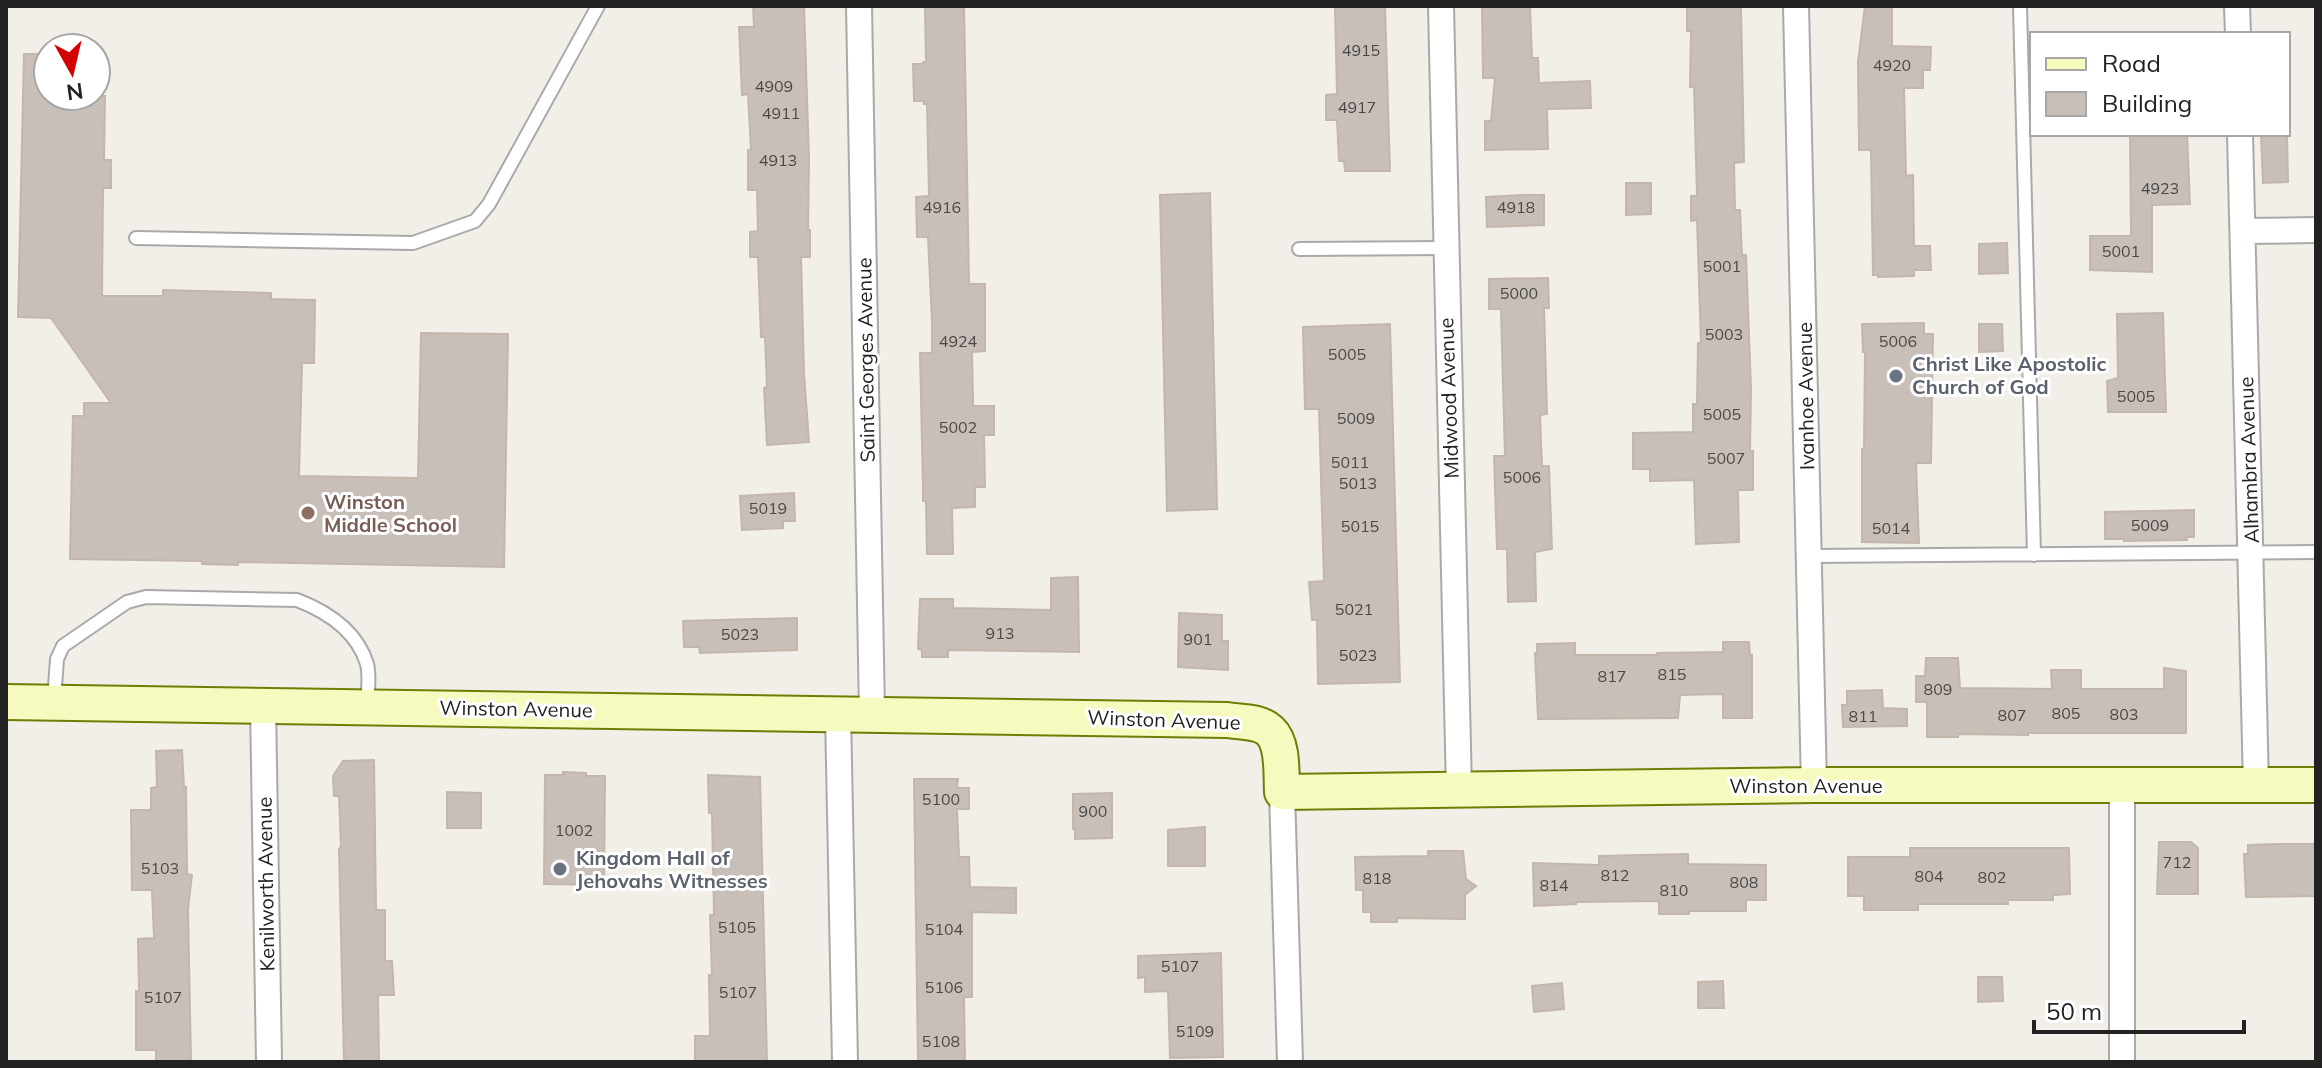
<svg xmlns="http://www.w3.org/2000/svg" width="2322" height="1068" font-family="Mulish,sans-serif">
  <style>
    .building { fill: #c7bfb8; stroke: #c4b6ab; stroke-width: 2 }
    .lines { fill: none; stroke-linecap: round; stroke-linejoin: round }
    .lane-casing { stroke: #a9a9a9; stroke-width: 16 }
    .street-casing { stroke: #a9a9a9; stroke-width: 28 }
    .secondary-casing { stroke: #707d05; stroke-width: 38 }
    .lane { stroke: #fff; stroke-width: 12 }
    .street { stroke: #fff; stroke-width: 24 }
    .secondary { stroke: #f7fabf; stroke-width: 34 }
    .worship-dot { fill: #6b7280; stroke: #fff; stroke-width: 3 }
    .education-dot { fill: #8d6e63; stroke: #fff; stroke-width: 3 }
    .labels { text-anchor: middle; stroke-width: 6; stroke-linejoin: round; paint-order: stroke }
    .number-label { font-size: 16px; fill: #4b4948 }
    .street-label { font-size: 20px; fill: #222; stroke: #fff }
    .worship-label { font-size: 20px; font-weight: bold; fill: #5b616d; stroke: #fff; text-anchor: start }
    .education-label { font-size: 20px; font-weight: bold; fill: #785e54; stroke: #fff; text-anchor: start }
  </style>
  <rect width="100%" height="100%" fill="#f2efe9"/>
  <path class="building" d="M753,6H804L809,159L808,230H810V257H801L804,373L809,442L767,445L764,388L767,387L765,337H761L758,257H750V232L758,231L757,190H748V150H751L748,94L742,95L739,27H754Z
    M925,6H964L969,284H985V351L972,352L973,399V406H994V435H984L985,487H975V507L952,508L953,554H927L926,501H923V488L920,353H932V321L928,237H917L916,197L929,196L927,104H924V101H914L913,64H923V62H926Z
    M1335,6H1385L1390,171H1345L1344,161H1339L1337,120H1326V95L1337,94Z
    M1482,6H1530L1532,58H1538L1539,83L1590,81L1591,108L1547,109L1548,149L1485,150V121H1491L1495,78H1483Z
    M1692,6L1741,7L1744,162L1734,163L1735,210H1740L1742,255H1746L1751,389L1750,451H1753V490H1738L1739,542L1696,544L1694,480L1650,481V469H1633V433L1693,432V404H1697L1698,343H1701L1697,220L1691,221V196H1697L1694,87H1690L1691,31H1687V8Z
    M1865,6H1892V46L1931,47L1930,70H1923V88H1904L1906,176L1913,175L1914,246H1930L1931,270H1914V276L1878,277V275H1873L1871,150H1859L1858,62Z
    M24,54H48V96H105L104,160H111V188H103L102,296H163V290L271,293V299L315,300L314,363H302L299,476L418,478L421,333L508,334L504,567L238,562V565L202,564V561L70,559L73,416H84V403H111L51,318L18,317Z
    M2130,134H2187L2190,204L2152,205V272L2090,270V236H2131Z
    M2261,134H2287L2288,182L2263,183Z
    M1626,183H1651V214L1626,215Z
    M1210,193L1217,509L1167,511L1160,195Z
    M1523,195H1544V225L1487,227L1486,197Z
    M2007,243L2008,273L1979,274V244Z
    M1548,278L1549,308H1544L1547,414L1540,415L1542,466H1549L1552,549L1535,552L1536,601L1508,602L1507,549H1497L1494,456H1505L1501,309H1489V279Z
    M2163,313L2166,412H2108L2107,381L2118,378L2117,314Z
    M1924,323V334H1933L1931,463H1916L1919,543L1862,542V449H1864L1865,352H1863L1862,324Z
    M1390,324L1400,682L1318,684L1317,620H1312L1309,582L1324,581L1319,409H1305L1303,327Z
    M1979,324H2002L2003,351L1979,352Z
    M794,493L795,521H783V528L742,530L740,496Z
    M2194,510V537H2186L2187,540L2124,541V539H2105V512Z
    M1078,577L1079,652L948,650V657H922V650L918,649L920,599H953V608L1051,610V578Z
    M1179,613L1222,615V641H1228V670L1178,667Z
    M797,618V650L700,653L699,647H684L683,621Z
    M1723,642H1749L1750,655H1752V718H1723V694L1680,695L1678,718L1538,719L1535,653H1537V644L1575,643V655H1657V653L1723,652Z
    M1926,658H1958L1960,688L2052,689L2051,670H2081V689H2164V668L2186,671V733H2028V735L1958,734V737H1927V702H1916V676H1925Z
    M1882,690L1883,708L1907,709V726L1843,727L1842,705H1847V691Z
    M182,750L184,787H186L187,874L192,875L188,909L191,1062H156V1050H136V991H139L138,939L154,938L152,890H132L131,810H151V788L157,787L156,751Z
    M374,760L376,910H385V961H392L394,995H378L379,1062H344L339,849L341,846L339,796H334L333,776L343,761Z
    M563,772L586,773V776H605L604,885L544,884L545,775H563Z
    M708,775L760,777L767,1062H695V1036H710L709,975H712L710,915H714L712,813H709Z
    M914,779H958L957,788H969V809H957L959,857H969L970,887L1016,888V913L972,912V997H964L965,1062H918Z
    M447,792L481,793V828H447Z
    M1112,793V838L1075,839V828L1073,829V794Z
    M1205,827V866H1168V830Z
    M2159,842H2191L2198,848V894H2157Z
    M2279,844H2316V896L2246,897L2244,854H2248V845Z
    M1910,848H2069L2070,894L2053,895V900H2008V904H1918V910H1864V896H1848V857H1910Z
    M1428,851H1463L1466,879L1476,886L1465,895V919L1397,918V922H1371V912H1363V890H1356L1355,857L1428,856Z
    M1688,854V864L1766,865V900H1746V911H1689V914H1659V901L1576,902V904L1534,906L1533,863L1599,865V856Z
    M1221,953L1223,1057L1170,1058L1168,991L1145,992V977L1138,978V956Z
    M1978,977H2002L2003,1001L1978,1002Z
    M1723,981L1724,1008H1698V982Z
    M1562,983L1564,1009L1534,1012L1532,986Z"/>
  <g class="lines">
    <defs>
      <path id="lane" d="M2020,6L2034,555
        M136,238L413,243L475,221L489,204L598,6
        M1299,249L1445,248
        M1810,556L2316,552
        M54,700L57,659L63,646L127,602L146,597L297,600C328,612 357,631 367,664C370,676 368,691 367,703"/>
      <path id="street" d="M859,6L872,713
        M1441,6L1459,790
        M1796,6L1814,785
        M2237,6L2238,34
        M2240,134L2256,785
        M2243,231L2316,230
        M263,705L269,1062
        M838,713L845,1062
        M2122,786V1062
        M1282,792L1290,1062"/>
      <path id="secondary" d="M6,702L1227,720C1240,722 1260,721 1270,731C1284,744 1281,774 1282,792L1814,785H2316"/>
    </defs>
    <use href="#lane" class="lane-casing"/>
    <use href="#street" class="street-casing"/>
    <use href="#secondary" class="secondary-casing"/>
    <use href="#lane" class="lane"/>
    <use href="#street" class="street"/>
    <use href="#secondary" class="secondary"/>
  </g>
  <g class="worship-dot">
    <circle cx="1896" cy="376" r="8"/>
    <circle cx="560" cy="869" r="8"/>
  </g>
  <circle class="education-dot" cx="308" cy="513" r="8"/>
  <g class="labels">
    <g class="number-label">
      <text x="1361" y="56">4915</text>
      <text x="1892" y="71">4920</text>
      <text x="774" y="92">4909</text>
      <text x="1357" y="113">4917</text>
      <text x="781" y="119">4911</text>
      <text x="778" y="166">4913</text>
      <text x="2160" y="194">4923</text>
      <text x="942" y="213">4916</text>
      <text x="1516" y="213">4918</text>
      <text x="2121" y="257">5001</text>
      <text x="1722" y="272">5001</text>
      <text x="1519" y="299">5000</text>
      <text x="1724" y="340">5003</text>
      <text x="958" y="347">4924</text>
      <text x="1898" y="347">5006</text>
      <text x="1347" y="360">5005</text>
      <text x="2136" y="402">5005</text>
      <text x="1722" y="420">5005</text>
      <text x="1356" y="424">5009</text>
      <text x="958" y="433">5002</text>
      <text x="1726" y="464">5007</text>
      <text x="1350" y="468">5011</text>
      <text x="1522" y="483">5006</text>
      <text x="1358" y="489">5013</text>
      <text x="768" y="514">5019</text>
      <text x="2150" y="531">5009</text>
      <text x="1360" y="532">5015</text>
      <text x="1891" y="534">5014</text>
      <text x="1354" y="615">5021</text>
      <text x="1000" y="639">913</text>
      <text x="740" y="640">5023</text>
      <text x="1198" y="645">901</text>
      <text x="1358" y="661">5023</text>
      <text x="1672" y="680">815</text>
      <text x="1612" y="682">817</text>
      <text x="1938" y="695">809</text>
      <text x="2066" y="719">805</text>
      <text x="2124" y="720">803</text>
      <text x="2012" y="721">807</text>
      <text x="1863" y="722">811</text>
      <text x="941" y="805">5100</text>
      <text x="1093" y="817">900</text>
      <text x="574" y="836">1002</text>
      <text x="2177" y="868">712</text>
      <text x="160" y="874">5103</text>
      <text x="1615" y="881">812</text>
      <text x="1929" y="882">804</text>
      <text x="1992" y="883">802</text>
      <text x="1377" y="884">818</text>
      <text x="1744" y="888">808</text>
      <text x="1554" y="891">814</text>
      <text x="1674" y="896">810</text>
      <text x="737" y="933">5105</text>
      <text x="944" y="935">5104</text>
      <text x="1180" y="972">5107</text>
      <text x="944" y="993">5106</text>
      <text x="738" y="998">5107</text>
      <text x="163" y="1003">5107</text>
      <text x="1195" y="1037">5109</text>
      <text x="941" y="1047">5108</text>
    </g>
    <g class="street-label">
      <text transform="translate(866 360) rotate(-91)" y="7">Saint Georges Avenue</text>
      <text transform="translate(1806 396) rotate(-91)" y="7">Ivanhoe Avenue</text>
      <text transform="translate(1449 398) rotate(-92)" y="7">Midwood Avenue</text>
      <text transform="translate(2249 460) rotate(-92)" y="7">Alhambra Avenue</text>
      <text transform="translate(516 709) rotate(1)" y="7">Winston Avenue</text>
      <text transform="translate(1164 720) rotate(2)" y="7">Winston Avenue</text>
      <text x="1806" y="793">Winston Avenue</text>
      <text transform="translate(266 884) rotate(-91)" y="7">Kenilworth Avenue</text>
    </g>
    <g class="worship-label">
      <text x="1912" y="371">Christ Like Apostolic<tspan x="1912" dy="23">Church of God</tspan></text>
      <text x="576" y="865">Kingdom Hall of<tspan x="576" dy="23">Jehovahs Witnesses</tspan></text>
    </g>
    <g class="education-label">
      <text x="324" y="509">Winston<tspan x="324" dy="23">Middle School</tspan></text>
    </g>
  </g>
  <rect width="2322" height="1068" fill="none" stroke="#222222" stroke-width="16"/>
  <rect x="2030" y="32" width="260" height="104" fill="#ffffff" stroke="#a7a7a7" stroke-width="2"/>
  <rect x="2046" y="58" width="40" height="12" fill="#f7fabf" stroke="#a7a7a7" stroke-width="2"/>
  <text x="2102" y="72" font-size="24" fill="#222222">Road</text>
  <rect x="2046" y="92" width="40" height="24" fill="#c7bfb8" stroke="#a7a7a7" stroke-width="2"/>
  <text x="2102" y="112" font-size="24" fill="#222222">Building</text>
  <g transform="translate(72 72) rotate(172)"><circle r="38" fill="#ffffff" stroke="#a7a7a7" stroke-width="2"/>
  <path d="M0-6L14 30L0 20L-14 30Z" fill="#d40000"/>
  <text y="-12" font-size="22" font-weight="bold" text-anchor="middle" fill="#222222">N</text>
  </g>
  <path d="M2034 1020v12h210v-12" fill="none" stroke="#222222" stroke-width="4"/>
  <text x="2046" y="1020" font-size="24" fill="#222222" stroke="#ffffff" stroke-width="6" paint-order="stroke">50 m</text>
</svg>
